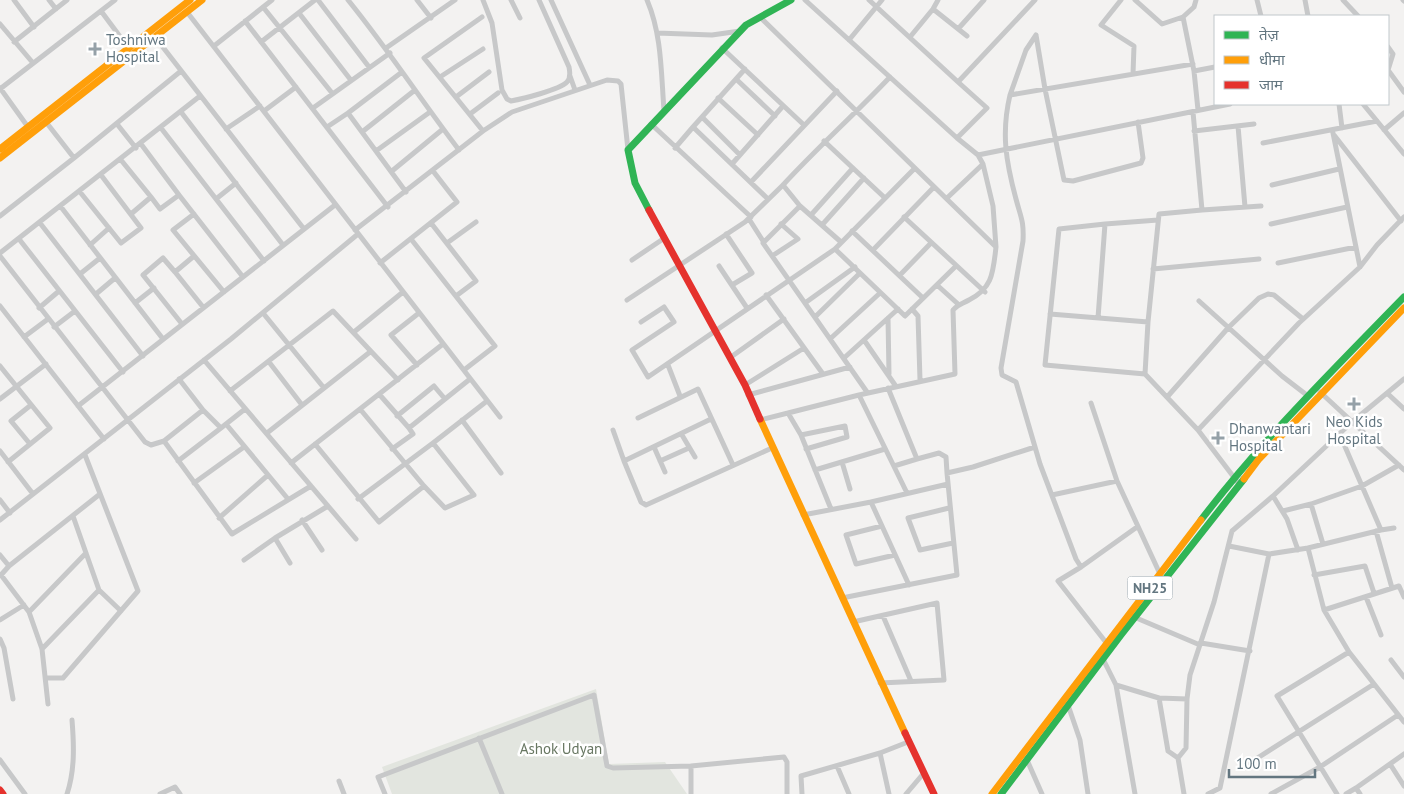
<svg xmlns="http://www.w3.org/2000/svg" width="1404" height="794" font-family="'PT Sans','Noto Sans Devanagari',sans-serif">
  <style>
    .green { fill: #e2e5df }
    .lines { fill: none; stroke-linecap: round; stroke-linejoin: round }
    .street { stroke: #c7c8c9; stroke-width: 5 }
    .fast { stroke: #30b455; stroke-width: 7 }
    .slow { stroke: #ff9f0a; stroke-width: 7 }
    .jam { stroke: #e5322d; stroke-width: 7 }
    .poi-dot { fill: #95a1a8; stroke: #fff; stroke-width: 2 }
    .labels { text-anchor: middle; stroke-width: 5; stroke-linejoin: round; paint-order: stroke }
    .shield { fill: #fff; stroke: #929fa6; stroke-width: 1 }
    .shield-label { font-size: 14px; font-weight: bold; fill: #637680 }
    .poi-label { font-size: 15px; fill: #637680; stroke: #fff; text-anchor: start }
    .park-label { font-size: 15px; fill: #687762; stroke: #fff }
  </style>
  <rect width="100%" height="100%" fill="#f3f2f1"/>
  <path class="green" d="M596,689L609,764L665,762L687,794H392L382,767Z"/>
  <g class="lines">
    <path class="street" d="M14,0L34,27
      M49,0L56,9
      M318,0L369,67
      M348,0C387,48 421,100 459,150
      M417,0L431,18
      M483,0L492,23L502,90L507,99L511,101C522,99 559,90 567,82C571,78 570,72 569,67L539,0
      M511,0L520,18
      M551,0L590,85
      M647,0C662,35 661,73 664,110
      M805,0L957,138
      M869,0L958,82
      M1035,0L958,82L987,108L957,138L978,155L1230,104
      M1121,0L1101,25L1134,46L1133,74
      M1135,0L1162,24L1183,17
      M1257,0L1261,16
      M1305,0L1308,16
      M1343,0L1358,16
      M1403,0L1404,1
      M263,7L332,93
      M933,9L967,36
      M101,11L133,54
      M187,12L500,417
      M299,13L350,79
      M482,17L424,58L483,131
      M760,17L996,247C993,272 993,288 969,300C962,304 958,304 953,310L955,374L859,395
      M245,21L388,207
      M0,24L33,63
      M958,29L984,0
      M657,33L712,35L740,31
      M1036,35L1045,89L1064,180L1073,181L1141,163L1143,158L1138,122
      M155,37L304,229
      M910,37L933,9L938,0
      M849,40L882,0
      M14,42L67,0
      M261,42L315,0
      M214,46L272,0
      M1388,47L1393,54L1388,70L1404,92
      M386,48L455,0
      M722,48L804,125
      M745,69L693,127L768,199
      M1194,71L1183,17L1194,7L1196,0
      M570,76L575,90
      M440,77L483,49
      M736,79L775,116
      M0,88L28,127
      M0,89L115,0
      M1010,95L1026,50L1036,35
      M456,97L489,72
      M718,98L758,135
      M1339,104L1342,128
      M1363,104L1404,154
      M313,108L390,53
      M1198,110L1194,71L1215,67
      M264,111L296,87
      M181,112L283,245
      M348,113L402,72
      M470,114L498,93
      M702,117L740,155
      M117,124L136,148
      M651,124L751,217
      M1238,126L1245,207
      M327,127L348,113L406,192
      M161,128L264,261
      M226,129L260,106
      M1384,130L1404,113
      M1194,131L1254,124
      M362,132L415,90
      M1333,133L1360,267
      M1334,135L1401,221
      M824,141L885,198
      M1263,143L1377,121
      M141,144L179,195L160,209L151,197
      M675,148L693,127
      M376,151L430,112
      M74,158L181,71
      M121,160L151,197L131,214
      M732,164L783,106
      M983,164L993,206L996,247
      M392,171L443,129
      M751,182L837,91
      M1272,185L1339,169
      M80,192L121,243L141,228L101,175
      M179,195L243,277
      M947,198L983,164L978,155
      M216,199L236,183
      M800,206L763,243L867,392
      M61,207L163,339
      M1202,210L1261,206
      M194,214L173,230L224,292
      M811,215L853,168
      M0,216L74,158L46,122
      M904,217L985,292
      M749,219L763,241
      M40,223L143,356
      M431,223L476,281L456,296
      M1105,224L1059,229L1045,365L1145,374
      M1271,224L1347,207
      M822,225L864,178
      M355,230L483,131L512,112L607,80L618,81L621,84L628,150
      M852,231L923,298
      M726,234L752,273L732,285
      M19,239L123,372
      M411,239L495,346L464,370
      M841,242L800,206L783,185C818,147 855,114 890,77
      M447,243L476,222
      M90,245L109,228
      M835,249L915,168
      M873,250L934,187
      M0,253L200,96
      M0,256L145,442L151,445L164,441
      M194,256L175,272L203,307
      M772,256L798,239L781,224
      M632,260L663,239
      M380,263L457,202L433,171
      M1278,263L1356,247
      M719,266L747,308
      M1153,269L1259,259
      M175,272L163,258L143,275L182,324
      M80,274L100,258
      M900,275L931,243
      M937,285L958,304
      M96,294L115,278
      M766,295L823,374
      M627,300L745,222L783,185
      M1199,301L1282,376L1308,396
      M135,303L154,288
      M805,303L855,267
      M0,306L104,439
      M39,308L59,291
      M912,309L918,316L920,380
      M263,313L324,388
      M1050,314L1148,322L1145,374L1198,430
      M815,317L860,273
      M888,318L889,374
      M1098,318L1105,224L1158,220
      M641,322L664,307L674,322L632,350L648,377L835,249L905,316L956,266
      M1148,322L1159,214L1202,210L1193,112
      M54,327L75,311
      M354,332L403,292
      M24,337L48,319
      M830,339L880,293
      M864,340L895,385
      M731,357L784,319
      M844,358L898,309
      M204,360L356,539
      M269,362L302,405
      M417,365L391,335L419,313
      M668,365L680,396
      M0,366L50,428L8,462
      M745,385L804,348
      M888,388L917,459L894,466
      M230,391L333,311L398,380
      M1320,392L1404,470
      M1387,393L1404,409
      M379,394L409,428L470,379
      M748,395L850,367
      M1168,396L1228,328L1259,298L1268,294L1274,295L1303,319
      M0,399L46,364
      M1091,403L1117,481L1160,574
      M78,406L335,205
      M360,409L424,486L445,508L474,495L433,443L487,401
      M203,410L164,441L232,534L311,486
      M788,413L859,395L907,493
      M397,416L434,386L445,399
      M638,418L698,389L733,465
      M711,419L624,461L641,502L646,505L772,448
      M462,420L501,473
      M760,420L788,413L801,435L831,509
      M226,424L245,409
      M221,428L226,424L288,499
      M613,430L624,461
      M267,433L370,352
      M682,435L695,457
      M801,435L845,426L847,437L806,449
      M1340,435L1362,486L1399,465
      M30,444L11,421L31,405
      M315,444L379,522L424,486
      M654,447L665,472
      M392,449L413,434L409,428
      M0,451L33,494
      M917,459L939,453L946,457L947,473
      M178,461L221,428L203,410L179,379
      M660,461L689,448
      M842,462L850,489
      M291,463L443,344
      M815,470L885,449
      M194,483L244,447
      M1239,484L1198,430L1299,323L1360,267L1377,245L1404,217
      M1052,495L1117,481
      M358,499L433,443
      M0,500L10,513
      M871,502L948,484
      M1311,504L1323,544
      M949,508L908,518L920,550L953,543
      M1283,511L1311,504L1362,486L1381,530L1394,528
      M803,515L871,502L909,585
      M73,516L99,590L121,611
      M219,518L268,475
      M0,520L231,339L358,234
      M302,520L322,550
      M882,526L846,535L856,564L895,555
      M1376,531L1392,588
      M275,538L290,563
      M1308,548L1381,530
      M1298,550L1287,519L1273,496L1352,422L1404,379
      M1269,554L1308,548L1324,610
      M0,555L9,566L100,494
      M244,560L275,538L328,506
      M9,566L1,575L29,612L42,649L48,704
      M1081,567L1137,527
      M1314,575L1365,566L1374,593
      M1366,597L1381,635
      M1404,597L1399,586L1324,610L1349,652L1404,722
      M842,598L957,575L947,473L973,467L1035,447
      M29,612L86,553
      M883,616L911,681
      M1134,617L1200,645
      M0,620L24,605
      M853,622L937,603L944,680L880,683
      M0,639L4,648L13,699
      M1201,643L1250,651
      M1108,645L1058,581L1081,567L1076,559L1040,464L1016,382L1002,375L1001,368L1023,241C1024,221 1021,218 1016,199C1006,162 1001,133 1010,95L1193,64
      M42,649L99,590
      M1102,657L1116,685L1135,794
      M1391,660L1404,677
      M46,678H63L138,591L85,455
      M1116,685L1159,698L1168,751L1178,758L1184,794
      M1159,698L1187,699
      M1068,705L1080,740L1088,794
      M479,738L502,794
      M880,753L889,794
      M1178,758L1186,748L1187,699L1190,675L1214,602L1232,531L1273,496
      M0,760L25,794
      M1027,760L1042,794
      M1248,764L1374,684
      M1390,764L1404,786
      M691,766L784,757L787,762V794
      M837,766L849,794
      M339,781L344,794
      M67,794C75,770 74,745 72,720
      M160,794L175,787L180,794
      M385,794L378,777L594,695L607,766L613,768L691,766V794
      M802,794L801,776L880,753L908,742
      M906,794L923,774
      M1208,794L1220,788L1269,554L1229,546
      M1271,794L1320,767L1398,715
      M1337,794L1277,696L1349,652
      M1346,794L1356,788
      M1360,794L1356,788L1404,754"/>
    <path class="fast" d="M649,210L635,183L628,150L746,25L791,0
      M1201,520C1262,440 1334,369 1404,297
      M1001,794L1121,635L1244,479"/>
    <path class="slow" d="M0,149L190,0
      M0,158L202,0
      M760,419L905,733
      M1244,479L1259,459L1404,308
      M992,794L1201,520"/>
    <path class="jam" d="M649,210L745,385L760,419
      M905,733L934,794
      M0,790L3,794"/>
  </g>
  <g class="poi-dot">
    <path d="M92.5 41.5h5v5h5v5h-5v5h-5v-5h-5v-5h5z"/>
    <path d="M1351.5 396.5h5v5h5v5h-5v5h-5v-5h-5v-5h5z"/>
    <path d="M1215.5 430.5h5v5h5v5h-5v5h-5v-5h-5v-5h5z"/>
  </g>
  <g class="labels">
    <rect class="shield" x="1127.5" y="576.5" width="45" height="23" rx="4"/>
    <g class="shield-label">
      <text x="1150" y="593">NH25</text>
    </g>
    <g class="poi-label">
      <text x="106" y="45">Toshniwa<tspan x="106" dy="17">Hospital</tspan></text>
      <text x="1354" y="427" text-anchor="middle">Neo Kids<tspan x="1354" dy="17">Hospital</tspan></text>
      <text x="1229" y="434">Dhanwantari<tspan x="1229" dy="17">Hospital</tspan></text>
    </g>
    <g class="park-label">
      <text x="561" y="754">Ashok Udyan</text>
    </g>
  </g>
  <rect x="1214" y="15" width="175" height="90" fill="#ffffff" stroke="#c1c8cc"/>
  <rect x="1224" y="31" width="25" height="8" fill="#30b455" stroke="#c1c8cc"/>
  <text x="1259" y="40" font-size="15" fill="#637680">तेज़</text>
  <rect x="1224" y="56" width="25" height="8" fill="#ff9f0a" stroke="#c1c8cc"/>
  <text x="1259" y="65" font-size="15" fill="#637680">धीमा</text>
  <rect x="1224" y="81" width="25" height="8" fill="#e5322d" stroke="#c1c8cc"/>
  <text x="1259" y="90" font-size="15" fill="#637680">जाम</text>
  <path d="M1229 769v8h86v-8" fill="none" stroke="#637680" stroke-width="2.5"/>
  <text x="1236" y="769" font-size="15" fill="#637680" stroke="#ffffff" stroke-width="4" paint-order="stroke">100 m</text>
</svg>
